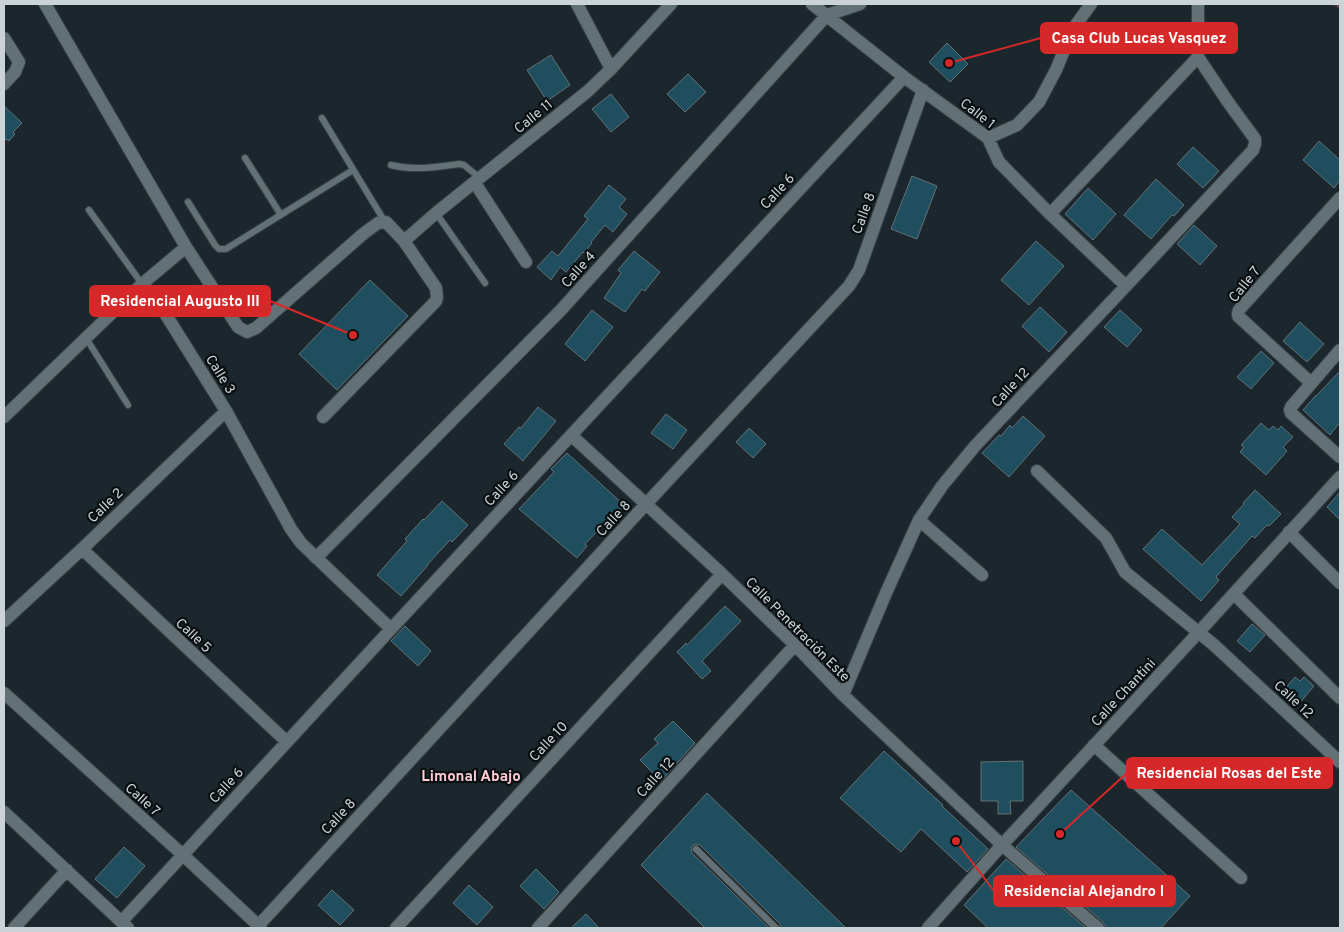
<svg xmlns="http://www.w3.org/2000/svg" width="1344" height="932" font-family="Overpass,sans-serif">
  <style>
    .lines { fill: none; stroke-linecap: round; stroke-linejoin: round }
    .stream { stroke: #544148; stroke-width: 4 }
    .building { fill: #1f4e5e; stroke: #637076 }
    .service-casing { stroke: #394346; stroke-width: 8 }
    .minor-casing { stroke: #394346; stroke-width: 14 }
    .tertiary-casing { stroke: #394346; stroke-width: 14 }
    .service { stroke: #637176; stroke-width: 6 }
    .minor { stroke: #637176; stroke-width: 12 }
    .tertiary { stroke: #637176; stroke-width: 12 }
    .labels { text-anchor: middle; stroke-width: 4.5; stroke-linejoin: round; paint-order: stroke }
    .street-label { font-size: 14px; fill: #cbd3d6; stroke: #0a0f11 }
    .neighbourhood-label { font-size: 15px; font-weight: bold; fill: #ffcbd6; stroke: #0a0f11 }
    .leader { fill: none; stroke: #d62828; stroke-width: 2 }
    .callout-dot { fill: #d62828; stroke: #0a0f11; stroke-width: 2 }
    .callout { fill: #d62828; stroke: #d62828; stroke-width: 2 }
    .callout-label { font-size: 15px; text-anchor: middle; font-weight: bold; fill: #fff }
  </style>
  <rect width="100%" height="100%" fill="#1b272c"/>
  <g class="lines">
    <path class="stream" d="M1336,4L1340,7"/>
  </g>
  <path class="building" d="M947,43L968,64L950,82L929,62Z
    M551,55L570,85L547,101L527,70Z
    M688,74L706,92L685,112L667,94Z
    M611,94L629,117L611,132L592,109Z
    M4,106L22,123L13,132L15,134L9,141L6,139L4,141Z
    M1319,141L1340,160V180L1334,188L1303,160Z
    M1193,147L1219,171L1203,188L1177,164Z
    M912,176L937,186L917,239L891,229Z
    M1156,179L1184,205L1174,216L1172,215L1151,239L1124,215Z
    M609,185L626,199L619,207L627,214L613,232L605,225L591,242L592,243L584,253L583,252L566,272L560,267L551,280L537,267L552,251L558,256L588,219L584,216Z
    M1088,188L1116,214L1093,240L1065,214Z
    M1194,225L1217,246L1200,265L1177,244Z
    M1036,241L1064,266L1029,305L1001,280Z
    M634,251L660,272L645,291L642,289L625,312L604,298L621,273L618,270Z
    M370,280L408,316L337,390L299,354Z
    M1040,307L1067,332L1049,352L1022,326Z
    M592,310L613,327L585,361L565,344Z
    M1120,310L1142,330L1127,347L1104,327Z
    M1300,322L1324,344L1307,362L1283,341Z
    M1261,351L1274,363L1251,389L1237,377Z
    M1340,371V422L1330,435L1303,410L1316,395V396Z
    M538,407L556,421L523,461L504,444L519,427L521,428Z
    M666,414L687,430L673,449L651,433Z
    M1023,416L1045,436L1009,477L982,453L999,435L1001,436L1010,425L1012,428Z
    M1261,423L1269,430L1273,426L1278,430L1281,426L1293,437L1283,447L1287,451L1266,475L1240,452L1244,447L1241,445Z
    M749,428L766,444L753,458L736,442Z
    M567,453L625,506L609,524L606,522L585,544L587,546L577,558L519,509L554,472L551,469Z
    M1255,490L1281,514L1269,526L1267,525L1255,538L1252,536L1216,577L1219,580L1201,601L1143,549L1162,529L1202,565L1240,524L1232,517L1244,504L1243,503Z
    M1340,492V520L1327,507Z
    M442,501L468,525L452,542L450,540L427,565H428L401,596L377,575L407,541L405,539L423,519L424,520Z
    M725,606L741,621L702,661L711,671L702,679L677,652L686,643L687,645Z
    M1252,624L1265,635L1250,652L1237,641Z
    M405,626L431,651L418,666L391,641Z
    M1295,677L1300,681L1304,677L1314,686L1298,705L1282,692Z
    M673,721L695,743L661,781L640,760L658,743L654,739Z
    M884,751L943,805L942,806L988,849L967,872L921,829L901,852L840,798Z
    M1023,761V801H1010L1011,814H998V801H981V762Z
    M1071,790L1190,896L1161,928H1106L1103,922L1016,847Z
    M707,793L846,928H781L780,924L700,845L695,844L691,847L692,853L769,928H705L641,865Z
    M124,847L145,866L117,898L95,879Z
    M1006,859L1086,928H988L964,905Z
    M536,869L559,892L544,909L520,886Z
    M469,885L493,907L477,925L453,903Z
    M332,890L354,910L340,925L318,905Z
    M586,914L599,928H571Z"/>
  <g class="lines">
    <defs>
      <path id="service" d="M322,118L385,222
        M245,158L281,215
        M391,165C415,171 436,167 459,164L464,165L480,178
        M188,202L215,245L219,249H226L353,170
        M89,210L142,284
        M436,213L485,283
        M86,338L128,405
        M696,849L776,928"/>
      <path id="minor" d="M45,4L186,247L238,327L247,332L256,328L363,234L378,223L386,222L404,241L436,288L437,297L436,301L323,417
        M577,4L611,69
        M812,4L904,77L988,138L999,162L1050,214L1126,286
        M4,38L19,62L15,72L4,84
        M988,138L1017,125L1039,102L1056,70L1073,29L1091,4
        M475,183L526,262
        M1050,214L1198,57
        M404,241L436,213L588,91L611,69L671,4
        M142,284L186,247
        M1340,350L1291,407L1290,410L1291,413L1340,457
        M1311,383L1238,316V313L1239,310L1340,198
        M4,417L142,284L153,294L226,411L291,529L301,543L391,629
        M571,435L722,574L795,645L843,695L1002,845L1098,928
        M1037,471L1106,538L1125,572L1214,645L1340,762
        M919,520L982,575
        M1289,532L1340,583
        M82,549L287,742
        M316,558L561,310L827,15L860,4
        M1234,594L1340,698
        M4,621L82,549L226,411
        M4,693L183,855L261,928
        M843,695L886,593L919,520L942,486L975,446L1126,286L1253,150L1255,144V139L1228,102L1198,57V4
        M1094,745L1241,878
        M4,812L128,928
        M122,921L391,629L904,77
        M258,926L646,504L849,286L859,270L923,90
        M14,928L67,870
        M396,928L722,574
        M538,928L795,645"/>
      <path id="tertiary" d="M928,928L1002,845L1198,633L1340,477"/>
    </defs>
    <use href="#service" class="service-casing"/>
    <use href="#minor" class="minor-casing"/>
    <use href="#tertiary" class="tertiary-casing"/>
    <use href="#service" class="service"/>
    <use href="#minor" class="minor"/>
    <use href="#tertiary" class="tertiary"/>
  </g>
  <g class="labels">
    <g class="street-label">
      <text transform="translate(978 113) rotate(38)" y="5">Calle 1</text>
      <text transform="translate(533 116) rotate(-39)" y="5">Calle 11</text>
      <text transform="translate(777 191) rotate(-47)" y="5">Calle 6</text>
      <text transform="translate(863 213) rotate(-70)" y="5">Calle 8</text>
      <text transform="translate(578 269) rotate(-48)" y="5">Calle 4</text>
      <text transform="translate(1244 284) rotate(-51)" y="5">Calle 7</text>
      <text transform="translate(221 374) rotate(58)" y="5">Calle 3</text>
      <text transform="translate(1010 387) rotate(-47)" y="5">Calle 12</text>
      <text transform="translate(501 488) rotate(-47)" y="5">Calle 6</text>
      <text transform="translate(105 505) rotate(-44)" y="5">Calle 2</text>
      <text transform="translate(613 518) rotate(-47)" y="5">Calle 8</text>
      <text transform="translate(798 629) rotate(45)" y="5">Calle Penetración Este</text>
      <text transform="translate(194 635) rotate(43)" y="5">Calle 5</text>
      <text transform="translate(1123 692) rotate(-47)" y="5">Calle Chantini</text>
      <text transform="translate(1294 699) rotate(43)" y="5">Calle 12</text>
      <text transform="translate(548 741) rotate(-47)" y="5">Calle 10</text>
      <text transform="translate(655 777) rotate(-48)" y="5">Calle 12</text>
      <text transform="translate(226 785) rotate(-47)" y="5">Calle 6</text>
      <text transform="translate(143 799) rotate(42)" y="5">Calle 7</text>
      <text transform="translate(338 816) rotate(-47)" y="5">Calle 8</text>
    </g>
    <g class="neighbourhood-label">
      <text x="471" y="781">Limonal Abajo</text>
    </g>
  </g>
  <path class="leader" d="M949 63L1041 38M353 335L270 301M1060 834L1127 773M956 841L994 891"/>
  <g class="callout-dot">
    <circle cx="949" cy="63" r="5"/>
    <circle cx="353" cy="335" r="5"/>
    <circle cx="1060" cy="834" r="5"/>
    <circle cx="956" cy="841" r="5"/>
  </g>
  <g class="callout">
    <rect x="1041" y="23" width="196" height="30" rx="5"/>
    <rect x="90" y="286" width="180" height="30" rx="5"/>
    <rect x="1127" y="758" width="205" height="30" rx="5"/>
    <rect x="994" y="876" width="181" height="30" rx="5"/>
  </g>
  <g class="callout-label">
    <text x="1139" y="43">Casa Club Lucas Vasquez</text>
    <text x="180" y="306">Residencial Augusto III</text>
    <text x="1229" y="778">Residencial Rosas del Este</text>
    <text x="1084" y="896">Residencial Alejandro I</text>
  </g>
  <rect width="1344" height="932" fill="none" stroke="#cbd3d6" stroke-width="10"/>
</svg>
